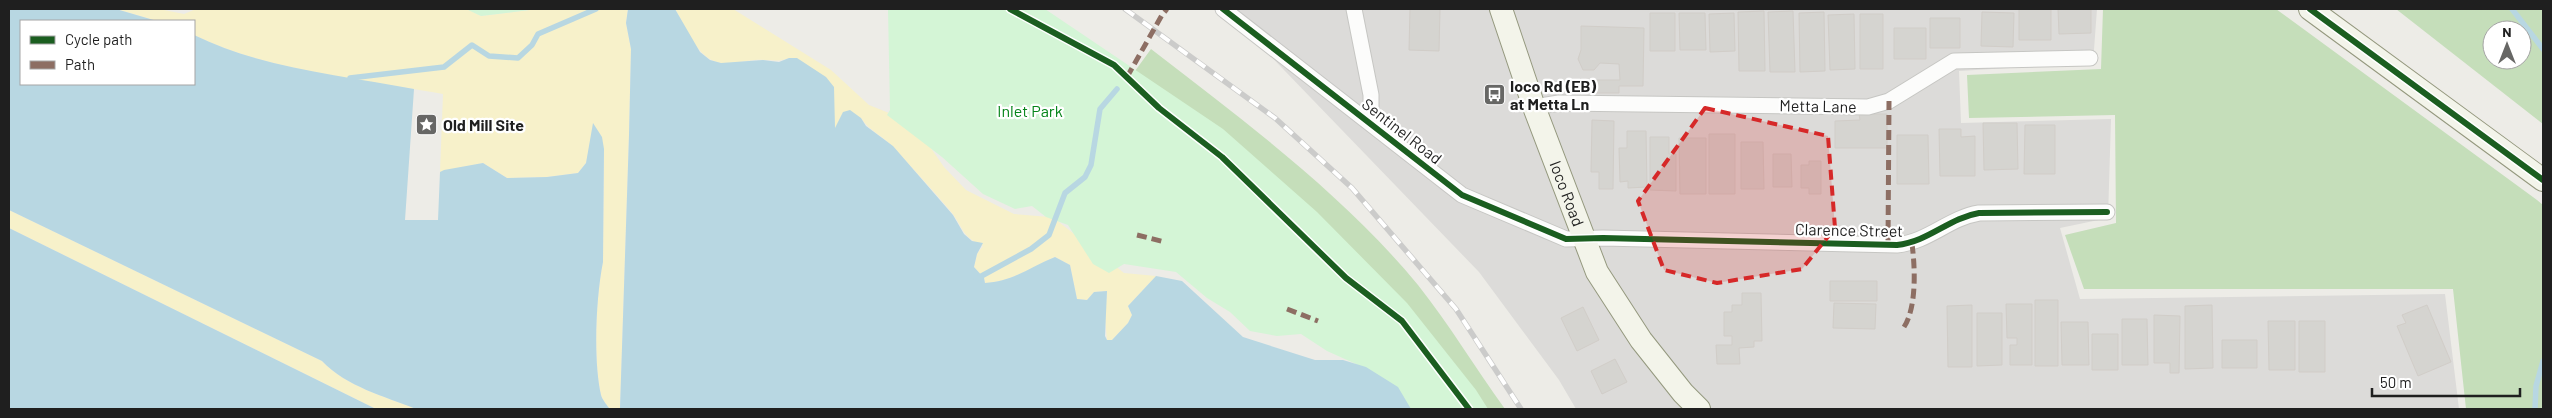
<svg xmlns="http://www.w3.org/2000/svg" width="2552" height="418" font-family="Barlow,sans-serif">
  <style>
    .residential { fill: #dcdbd9 }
    .forest { fill: #c5deba; fill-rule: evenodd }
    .sand { fill: #f7f1ca }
    .park { fill: #d4f5d6 }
    .water { fill: #b8d7e2 }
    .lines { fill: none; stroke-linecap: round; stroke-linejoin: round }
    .stream { stroke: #b8d7e2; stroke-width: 5.5 }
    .building { fill: #d5d4d0; stroke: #d1cdc8 }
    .minor-casing { stroke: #c6c6c3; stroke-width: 17 }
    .secondary-casing { stroke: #94987e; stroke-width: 24 }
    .minor { stroke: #fcfcfb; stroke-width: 15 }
    .secondary { stroke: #f3f4ea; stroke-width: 22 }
    .rail-casing { stroke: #cbcbca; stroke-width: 5.5 }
    .rail { stroke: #fff; stroke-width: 4; stroke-dasharray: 11; stroke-linecap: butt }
    .quiet { stroke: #8d6e63; stroke-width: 5; stroke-dasharray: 10 5; stroke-linecap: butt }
    .cycleway-casing { stroke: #fff; stroke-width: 9 }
    .cycleway { stroke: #1b5e20; stroke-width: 6 }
    .marked { fill: #d62828; fill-opacity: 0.2; stroke: #d62828; stroke-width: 4; stroke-dasharray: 10 6; stroke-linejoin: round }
    .labels { text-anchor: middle; stroke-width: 4.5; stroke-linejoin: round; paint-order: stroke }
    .poi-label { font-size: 16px; font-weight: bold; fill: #1f1f1f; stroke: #fff; text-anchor: start }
    .street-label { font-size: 16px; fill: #1f1f1f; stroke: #fff }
    .park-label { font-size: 16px; fill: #058419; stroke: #fff }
  </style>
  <rect width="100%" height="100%" fill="#edece7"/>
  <path class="residential" d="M1225,9H2097L2093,63L1959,71L1961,123L2111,119L2108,218L2060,228L2080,299L2445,294L2459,409H1576L1559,380L1479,272Z"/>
  <path class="forest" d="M2103,9H2276L2537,200L2543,205V409H2466L2453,289H2084L2065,235L2116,223L2115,115L1969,118L1967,75L2101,69Z
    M2396,9H2543V124ZM2492,30H2522V60H2492Z
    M1151,49C1244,121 1343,194 1418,285C1449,324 1476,369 1505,409H1477L1135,71Z"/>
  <path class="sand" d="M116,9H159L184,14L196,9H467L481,16L537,9H628L626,23L631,49L629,135L620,408H609C606,404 602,399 601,395C593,359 596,297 603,261L604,149L591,140L586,163L578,173L547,177L507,178L483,163L440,172L443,94C365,80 264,70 194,35V21H157Z
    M675,9H733L831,70L869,105L894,115L926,141L944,167L966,190L1014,214L1050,217L1055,219L1124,273L1156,276L1128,306L1132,315L1128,323L1112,340H1107L1105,318L1107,291L1094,292L1087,300L1077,299L1070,265L1055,257C1032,267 1011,282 985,283L984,278L974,267L977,254L983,246C962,237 964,229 952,213C934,191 914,170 895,149C885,137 869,131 861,118L835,129L834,115L789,58C777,63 768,59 755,60C744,61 732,64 721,63C697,60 686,27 675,9Z
    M9,210L322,361C347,387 384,396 416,409H376L9,228Z"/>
  <path class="park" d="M466,9H537L481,16Z
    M888,9H1045L1223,129L1317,212L1407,303L1476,390L1488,409H1409L1392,384L1356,364L1327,351L1301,334L1277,336L1250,331L1230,312L1207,298L1176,272L1124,264L1109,273L1093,264L1068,225L1046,217L1032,206L1015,209L983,194L942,157L887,115L890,110Z"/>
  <path class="water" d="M9,9H116L157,21H21V84H194V35C261,68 341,75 414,89L405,220H438L440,172L444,170L483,163L507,178L547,177L578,173L586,163L593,123L602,137L604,149L603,262C596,297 593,360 601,395C602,399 606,404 609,408H620L629,135L631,49L626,23L628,9H675L700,52L710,60L721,63L763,60L779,62L789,58H797L826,77L834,87L835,128L843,112L850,110L861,118L866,126L893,146L953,215L964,234L972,241L983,243L977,254L974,267L984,278L985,283C1012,282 1032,266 1055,257L1070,265L1077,299L1087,300L1094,292L1107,291L1105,336L1107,340H1112L1128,323L1132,315L1128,306L1156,276L1182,281L1243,337L1315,360H1343L1366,367L1398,387L1411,409H416C384,396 347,387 322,361L9,210Z
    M9,228L376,409H9Z"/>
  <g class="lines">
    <path class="stream" d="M2512,9L2543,49
      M350,78L444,67L472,45L489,56L518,58L532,45L538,34L596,9
      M976,279L1031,249L1049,235L1065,193L1085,177L1091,165L1100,109L1117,89
      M2535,409L2536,386L2543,361"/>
  </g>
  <path class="building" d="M1410,9H1440L1439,51L1409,50Z
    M2019,9H2051V40H2019Z
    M2058,9H2091V33L2059,34Z
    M1764,11L1765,71H1739L1738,12Z
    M1793,11L1795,72H1770L1768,12Z
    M1824,12L1825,71L1800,72L1799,13Z
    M1982,12L2014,13L2013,47L1981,46Z
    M1650,13H1675V51H1650Z
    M1679,13H1705L1706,50H1680Z
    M1734,13L1735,51L1710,52L1709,14Z
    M1854,14L1855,69L1830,70L1828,15Z
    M1860,14H1883V69H1860Z
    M1930,18H1960V48H1930Z
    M1581,26L1644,28L1643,86H1619V93H1594L1595,80H1620L1619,64L1600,63L1594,70H1583L1578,59L1581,50Z
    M1894,28H1926V59H1894Z
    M1859,114H1887V148H1835V121L1860,120Z
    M1592,120L1614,121L1613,189H1599V172H1591Z
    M1983,123H2017L2018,169L1984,170Z
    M2025,125H2055V174H2024Z
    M1939,129H1961V137L1975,136V176H1940Z
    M1627,131H1646L1647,187L1628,188V181L1620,182L1619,148H1627Z
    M1709,134H1735V194H1709Z
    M1897,135H1928L1929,184H1897Z
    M1650,137H1669V154H1676V191L1650,190Z
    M1679,138H1706V194H1680Z
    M1741,142H1763L1764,189H1741Z
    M1773,154H1791L1792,187H1773Z
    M1809,161H1821V194H1809V188H1801V165H1809Z
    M1830,281H1877V301H1830Z
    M1742,293H1761L1762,341H1754V347L1739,348L1740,364H1717L1716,345H1732V336H1724V312H1732V305H1742Z
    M2035,300H2058V366H2035Z
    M1834,303L1876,304L1875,329L1833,328Z
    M2006,304H2032V365H2010V345H2017V338H2007Z
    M1972,305V367H1948L1947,306Z
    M2212,305L2213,368L2185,369V306Z
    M2427,305L2451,362L2418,376L2397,326L2406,323L2402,315Z
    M1583,307L1599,340L1577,351L1561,318Z
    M1977,313H2002V365L1977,366Z
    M2154,315L2180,316L2179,373H2170V363H2154Z
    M2122,319H2147L2148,365H2122Z
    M2268,321H2295V370H2269Z
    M2299,321H2325V372H2299Z
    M2061,322H2088L2089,365H2062Z
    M2092,334H2118V370H2092Z
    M2222,340H2257V368H2222Z
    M1615,359L1627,382L1602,394L1591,371Z"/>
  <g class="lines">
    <defs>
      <path id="minor" d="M1223,9L1462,195L1566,239L1603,238L1897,245C1928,242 1949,218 1979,213L2107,212
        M1354,9L1371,95V124
        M1534,107L1559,103L1868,107L1889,101L1954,61L2090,58"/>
      <g id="secondary">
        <path id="s1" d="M1501,9L1534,107L1597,272L1641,340L1683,393L1699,409"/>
        <path d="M2310,9L2543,180"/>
      </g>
    </defs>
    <use href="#minor" class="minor-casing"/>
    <use href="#secondary" class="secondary-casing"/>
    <use href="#minor" class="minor"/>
    <use href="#secondary" class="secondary"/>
    <defs>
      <path id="rail" d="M1125,9L1275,118L1352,188L1456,309L1521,409"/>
    </defs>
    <use href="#rail" class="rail-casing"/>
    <use href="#rail" class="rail"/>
    <path class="quiet" d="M1127,77L1162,15L1167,9
      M1137,235L1165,242
      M1888,245L1889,101
      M1287,309L1318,321
      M1904,327C1917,307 1915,266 1912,244"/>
    <defs>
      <path id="cycleway" d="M1010,9L1114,65L1159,108L1222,157L1346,278L1402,321L1469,409
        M1223,9L1462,195L1566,239L1603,238L1897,245C1928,242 1949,218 1979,213L2107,212
        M2310,9L2543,180"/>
    </defs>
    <use href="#cycleway" class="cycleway-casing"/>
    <use href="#cycleway" class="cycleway"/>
  </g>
  <path class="marked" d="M1705,108L1828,136L1835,228L1802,269L1717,283L1664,270L1638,201Z"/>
  <defs>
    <symbol id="bus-square" viewBox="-11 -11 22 22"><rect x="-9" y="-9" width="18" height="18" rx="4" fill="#676765" stroke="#fff"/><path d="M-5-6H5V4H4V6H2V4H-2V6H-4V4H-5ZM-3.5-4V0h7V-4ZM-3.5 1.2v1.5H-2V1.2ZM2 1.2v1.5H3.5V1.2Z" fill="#fff"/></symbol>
    <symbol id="sight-square" viewBox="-11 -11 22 22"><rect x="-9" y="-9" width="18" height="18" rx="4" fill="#676765" stroke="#fff"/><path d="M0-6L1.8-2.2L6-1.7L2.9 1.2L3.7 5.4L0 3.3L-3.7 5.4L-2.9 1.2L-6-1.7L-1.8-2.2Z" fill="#fff"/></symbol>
  </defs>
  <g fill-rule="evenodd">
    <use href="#bus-square" x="1482" y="82" width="25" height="25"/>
    <use href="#sight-square" x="414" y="112" width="25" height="25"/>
  </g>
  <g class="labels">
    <g class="poi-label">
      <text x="1510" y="92">Ioco Rd (EB)<tspan x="1510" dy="18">at Metta Ln</tspan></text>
      <text x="443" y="131">Old Mill Site</text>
    </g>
    <g class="street-label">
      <text transform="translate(1818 106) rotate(1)" y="6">Metta Lane</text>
      <text transform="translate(1402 131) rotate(38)" y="6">Sentinel Road</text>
      <text dy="6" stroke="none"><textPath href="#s1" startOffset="196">Ioco Road</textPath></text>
      <text transform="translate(1849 230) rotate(1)" y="6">Clarence Street</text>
    </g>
    <g class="park-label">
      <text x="1030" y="117">Inlet Park</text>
    </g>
  </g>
  <rect width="2552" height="418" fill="none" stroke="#1f1f1f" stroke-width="20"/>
  <rect x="20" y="20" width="175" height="65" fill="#ffffff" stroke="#a5a5a5"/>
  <rect x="30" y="36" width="25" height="8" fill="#1b5e20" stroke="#a5a5a5"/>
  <text x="65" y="45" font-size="15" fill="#1f1f1f">Cycle path</text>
  <rect x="30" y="61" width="25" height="8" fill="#8d6e63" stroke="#a5a5a5"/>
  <text x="65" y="70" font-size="15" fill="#1f1f1f">Path</text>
  <g transform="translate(2507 45)"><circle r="24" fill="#ffffff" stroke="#a5a5a5"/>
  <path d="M0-4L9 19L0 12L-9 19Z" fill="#676765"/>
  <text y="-8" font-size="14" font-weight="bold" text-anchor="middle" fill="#1f1f1f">N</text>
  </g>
  <path d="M2372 388v8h148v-8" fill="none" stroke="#1f1f1f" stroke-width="2.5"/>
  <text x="2380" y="388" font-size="15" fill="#1f1f1f" stroke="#ffffff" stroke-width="4" paint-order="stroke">50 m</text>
</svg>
